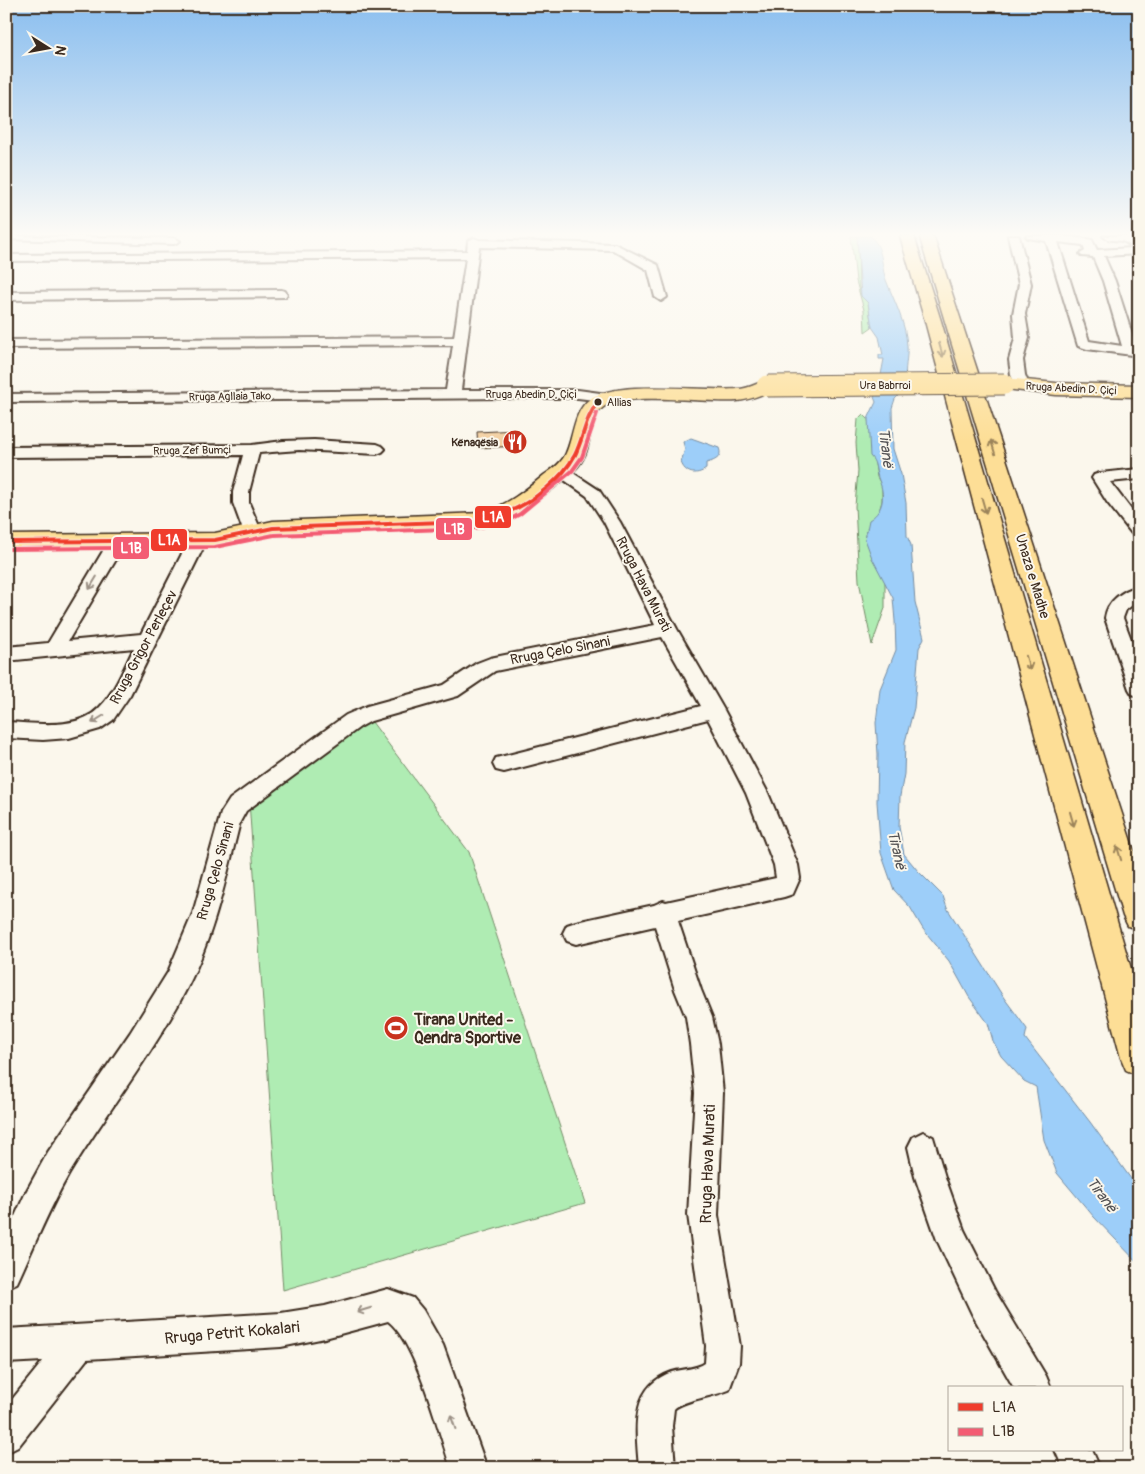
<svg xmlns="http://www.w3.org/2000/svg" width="1145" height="1474" font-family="Pangolin,sans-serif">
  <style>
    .green { fill: #afecb3; stroke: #758b68 }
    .water { fill: #9dcef9; stroke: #768ca1 }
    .building { fill: #f3d1a4; stroke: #3b2a1e }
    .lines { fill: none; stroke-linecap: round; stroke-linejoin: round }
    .minor-casing { stroke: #3b2a1e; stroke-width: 4 }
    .major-casing { stroke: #3b2a1e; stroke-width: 3 }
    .highway-casing { stroke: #3b2a1e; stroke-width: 3 }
    .minor { fill: #fbf7ec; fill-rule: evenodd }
    .major { fill: #fdde96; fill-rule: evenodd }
    .highway { fill: #fdde96; fill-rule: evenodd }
    .major-bridge-casing { stroke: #3b2a1e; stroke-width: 23; stroke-linecap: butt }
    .major-bridge { stroke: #fdde96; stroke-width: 21 }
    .bus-1-casing { stroke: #fbf7ec; stroke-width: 6 }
    .bus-2-casing { stroke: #fbf7ec; stroke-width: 6 }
    .bus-1 { stroke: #f03c2c; stroke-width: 4 }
    .bus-2 { stroke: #f35c73; stroke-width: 4 }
    .oneway { stroke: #9c845a }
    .oneway2 { stroke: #9b9085 }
    .bus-dot { fill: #3b2a1e; stroke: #fbf7ec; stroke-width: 2 }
    .labels { text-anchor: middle; stroke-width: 4; stroke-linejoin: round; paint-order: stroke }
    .far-street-label { font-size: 11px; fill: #3b2a1e; stroke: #fbf7ec }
    .far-bus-label { font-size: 11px; fill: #3b2a1e; stroke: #fbf7ec; text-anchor: start }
    .far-poi-label { font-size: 11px; font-weight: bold; fill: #3b2a1e; stroke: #fbf7ec; text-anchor: end }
    .street-label { font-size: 14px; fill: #3b2a1e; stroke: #fbf7ec }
    .water-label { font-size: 15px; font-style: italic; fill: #545355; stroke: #fbf7ec }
    .near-poi-label { font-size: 16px; font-weight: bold; fill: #3b2a1e; stroke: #fbf7ec; text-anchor: start }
    .near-street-label { font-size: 16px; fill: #3b2a1e; stroke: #fbf7ec }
    .line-badge { stroke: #fbf7ec; stroke-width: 2 }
    .badge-label { font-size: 14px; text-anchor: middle; font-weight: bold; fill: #fff }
  </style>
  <rect width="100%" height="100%" fill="#fbf7ec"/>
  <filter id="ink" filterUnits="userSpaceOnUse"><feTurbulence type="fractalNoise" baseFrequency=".02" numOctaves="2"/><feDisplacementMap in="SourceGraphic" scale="10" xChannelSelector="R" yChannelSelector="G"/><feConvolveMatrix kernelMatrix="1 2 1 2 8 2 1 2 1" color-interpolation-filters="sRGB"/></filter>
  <g filter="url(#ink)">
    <path class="green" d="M851,236H857L858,240L859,287L861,296L868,302L872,327L865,332L864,310L856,281Z
      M863,414L868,419L877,477L882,486V501L878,515L872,558L885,580V608L872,645L859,581L855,506L858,471L856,443L858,419Z
      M369,718L469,852L585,1203L283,1290L249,801Z"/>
    <path class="water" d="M857,236H871C874,240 878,245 879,249C883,259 882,270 886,280C894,301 906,323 907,346C908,358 904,369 906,381L880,380L884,359H879V355H883L879,337L872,327L868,303L861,296Z
      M904,390L895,399L892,408L893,449L901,474L906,503L907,536L911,545L915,602L924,638L919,648L914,708L905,742L904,774L900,796L899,827L904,854L918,871L943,896L947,908L1004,998L1027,1029L1025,1038L1090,1122L1139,1190V1264L1094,1217L1057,1173L1044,1140L1036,1087L1024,1081L1001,1056L993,1041L988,1023L969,997L949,961L923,929L910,907L894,890L881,853L877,802L878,754L876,723L880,689L896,650L895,621L893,598L872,558L865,539L869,520C881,513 885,500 881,486C880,482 878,479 877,474C875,467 876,462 870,456L868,419L876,402L874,397L879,391Z
      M691,438L719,448C723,458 714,461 706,463V469C696,476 685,474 681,462L685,449L683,442Z"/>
    <path class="building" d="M518,430L520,446L478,448L477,432Z"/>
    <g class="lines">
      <defs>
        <path id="minor" d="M6,236L174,238L180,241L174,244L6,239Z
          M1008,236H1019L1031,284L1025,314L1029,338L1023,360L1025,375L1029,385L1027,388H1017L1011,375L1009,360L1015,338L1013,314L1019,284Z
          M1026,236H1062L1088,239L1092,240L1097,250L1132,248C1124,236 1110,244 1103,236H1131L1137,239L1139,254L1104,256L1115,281L1136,347L1139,348V356L1087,349L1078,346L1046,241L1028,238ZM1058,242L1083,245L1085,251L1080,254L1082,256L1093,257L1103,281L1122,346L1089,341Z
          M474,238L479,240L615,244L658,265L667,297L661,301L655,297L648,270L613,250L479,247L461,390H578L615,395L617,398L615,401L610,402L578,398H530L6,402V394L446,390L453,345L6,348V340L454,337L466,258L6,261V255L467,251L468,241Z
          M281,290L285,291L287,294L285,297L6,300V292Z
          M314,440L377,444L382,446L385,449L382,452L377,454L299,450L259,453L249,492V503L262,533L259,537L253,538L247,537L244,533L233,503V492L243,455L6,457V447L252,445L283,441Z
          M561,467L567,469L599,490L620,522L677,629L724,710L768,793L798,865L800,878L793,894L784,897L678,921L701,990L712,1017L718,1044L723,1093L718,1215L740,1346L739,1363L729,1390C715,1396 683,1400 674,1409L672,1426L675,1468H639C636,1430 629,1387 672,1372C682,1369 697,1369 705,1363L706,1346L688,1215L695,1093L690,1044L686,1017L675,990L655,926L576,944L567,941L563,933L567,925L576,922L654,905L663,901L666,902L776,878L774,865L746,793L708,719L504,772L496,770L493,764L496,758L504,756L701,706L662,637L495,671L458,696L371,721L360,727L246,811L240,822C226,878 214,936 187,988C154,1053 107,1111 69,1174C49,1209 34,1246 17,1283L6,1288V1236L26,1192L48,1152L130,1033L168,972L193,913L221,813L230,799L346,715L367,706L444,685L477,663L490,658L655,625L604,522L587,496L553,472L555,469Z
          M1139,469V479L1110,482L1139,520V536L1133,535L1107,502L1092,478L1094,475L1100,473Z
          M198,535L204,536L207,540L130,695L113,720L100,729L69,738L43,740L6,738V722C35,723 77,731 99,708C115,692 124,668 134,648L6,661V647L48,643L109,541L112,537L118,536L124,537L127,541L68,641L141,634L189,540L192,536Z
          M1139,586V600L1126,610L1123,618L1139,660V696L1132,694L1129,689L1105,618C1107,601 1123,590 1139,586Z
          M923,1132L933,1137L945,1177L964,1230L995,1291L1046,1376L1051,1388H1014L972,1314L937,1240L915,1177L908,1147L913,1137Z
          M388,1289L413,1298L423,1310L443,1345L487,1468H451C439,1433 416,1342 388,1321L325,1338L281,1347L87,1359L18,1447L6,1453V1407L43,1361L6,1363V1329L281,1313L325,1306Z
          M1055,1450H1092L1100,1468H1063Z"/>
        <path id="major" d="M1004,378L1056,383L1139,385V397L1056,395L998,388L995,384L998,380Z
          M767,380L774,382L776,386L774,390C762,394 750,400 737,401C706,403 629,392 605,406C591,414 591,441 585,455C580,467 570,475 560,483C529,508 515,519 474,528L273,535L215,547L6,549V535L215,533L273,521L483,513C507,505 525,491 544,475C551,470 559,465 564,457C574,440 572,412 590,399C620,379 701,392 738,389C748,389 757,383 767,380Z"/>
        <path id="highway" d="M900,236H914L941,321L1139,996V1076L1126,1070L1121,1058L925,321Z
          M921,236H933L934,238L1139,866V930L1128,926L1123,916L920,238Z"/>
      </defs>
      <use href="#minor" class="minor-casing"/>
      <use href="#major" class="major-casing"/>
      <use href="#highway" class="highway-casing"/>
      <use href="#minor" class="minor"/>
      <use href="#major" class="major"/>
      <use href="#highway" class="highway"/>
      <defs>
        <path id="major-bridge" d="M767,386L1004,384"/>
      </defs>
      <use href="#major-bridge" class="major-bridge-casing"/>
      <use href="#major-bridge" class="major-bridge"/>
      <defs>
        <path id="bus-1" d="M6,542L215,540L273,528L474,521C485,518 497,517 508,512C532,503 563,478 575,455C584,437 585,418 598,402"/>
        <path id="bus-2" d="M6,549L215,547L274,535L476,528L507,521L520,514L572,471L582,457L597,413"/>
      </defs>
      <use href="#bus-1" class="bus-1-casing"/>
      <use href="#bus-2" class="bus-2-casing"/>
      <use href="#bus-1" class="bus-1"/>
      <use href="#bus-2" class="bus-2"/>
    </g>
    <defs><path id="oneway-shaft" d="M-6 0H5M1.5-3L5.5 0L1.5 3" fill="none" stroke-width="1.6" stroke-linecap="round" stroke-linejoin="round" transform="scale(1.25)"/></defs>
    <g class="oneway">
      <use href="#oneway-shaft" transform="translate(941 350) rotate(74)"/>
      <use href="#oneway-shaft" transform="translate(993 447) rotate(-107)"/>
      <use href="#oneway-shaft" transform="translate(984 506) rotate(74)"/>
      <use href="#oneway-shaft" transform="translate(1028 663) rotate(74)"/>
      <use href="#oneway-shaft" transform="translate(1072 819) rotate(74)"/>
      <use href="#oneway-shaft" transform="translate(1119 853) rotate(-107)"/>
    </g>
    <g class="oneway2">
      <use href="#oneway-shaft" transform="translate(93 583) rotate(121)"/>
      <use href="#oneway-shaft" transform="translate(98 719) rotate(148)"/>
      <use href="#oneway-shaft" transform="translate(364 1310) rotate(163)"/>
      <use href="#oneway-shaft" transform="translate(453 1422) rotate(-109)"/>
    </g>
  </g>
  <linearGradient id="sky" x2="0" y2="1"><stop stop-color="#8abeef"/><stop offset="0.53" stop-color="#fdfbf6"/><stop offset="1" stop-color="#fdfbf6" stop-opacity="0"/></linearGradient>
  <rect width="1145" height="442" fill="url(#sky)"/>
  <defs>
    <symbol id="restaurant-disc" viewBox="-11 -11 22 22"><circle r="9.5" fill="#c8321e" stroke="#fbf7ec"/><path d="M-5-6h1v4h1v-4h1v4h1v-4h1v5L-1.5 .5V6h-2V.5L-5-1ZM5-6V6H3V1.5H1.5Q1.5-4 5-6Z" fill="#fff"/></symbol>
    <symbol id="stadium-disc" viewBox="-11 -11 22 22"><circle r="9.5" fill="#c8321e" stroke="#fbf7ec"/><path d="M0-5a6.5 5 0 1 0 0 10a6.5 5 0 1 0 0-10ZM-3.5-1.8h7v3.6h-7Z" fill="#fff"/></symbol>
  </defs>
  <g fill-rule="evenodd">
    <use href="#restaurant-disc" x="501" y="428" width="28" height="28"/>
    <use href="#stadium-disc" x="382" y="1014" width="28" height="28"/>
  </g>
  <circle class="bus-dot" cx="598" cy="402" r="4.5"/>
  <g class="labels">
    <g class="far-street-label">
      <text x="885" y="389">Ura Babrroi</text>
      <text transform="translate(1071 388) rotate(3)" y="4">Rruga Abedin D. Çiçi</text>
      <text x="531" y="398">Rruga Abedin D. Çiçi</text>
      <text transform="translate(230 396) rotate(-1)" y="4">Rruga Agllaia Tako</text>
      <text transform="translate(192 450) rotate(-1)" y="4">Rruga Zef Bumçi</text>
    </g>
    <g class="far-bus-label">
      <text x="607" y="406">Allias</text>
    </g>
    <g class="far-poi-label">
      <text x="498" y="446">Kënaqësia</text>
    </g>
    <g class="street-label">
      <text transform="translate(1033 576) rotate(73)" y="5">Unaza e Madhe</text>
      <text transform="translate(644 584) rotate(63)" y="5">Rruga Hava Murati</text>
      <text transform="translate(143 647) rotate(-62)" y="5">Rruga Grigor Perleçev</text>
      <text transform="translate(560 650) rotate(-11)" y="5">Rruga Çelo Sinani</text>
      <text transform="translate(215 871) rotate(-74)" y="5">Rruga Çelo Sinani</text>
    </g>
    <g class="water-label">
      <text transform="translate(886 448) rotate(83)" y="5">Tiranë</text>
      <text transform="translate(897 850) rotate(77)" y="5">Tiranë</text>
      <text transform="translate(1102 1195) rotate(53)" y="5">Tiranë</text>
    </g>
    <g class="near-poi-label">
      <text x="414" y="1025">Tirana United -<tspan x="414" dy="18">Qendra Sportive</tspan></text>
    </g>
    <g class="near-street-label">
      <text transform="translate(707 1164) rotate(-88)" y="6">Rruga Hava Murati</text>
      <text transform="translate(232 1332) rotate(-5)" y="6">Rruga Petrit Kokalari</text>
    </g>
  </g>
  <g class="line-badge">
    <rect x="474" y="505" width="38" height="24" rx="5" fill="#f03c2c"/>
    <rect x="435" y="517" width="38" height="24" rx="5" fill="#f35c73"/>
    <rect x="150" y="528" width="38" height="24" rx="5" fill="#f03c2c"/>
    <rect x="112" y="536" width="38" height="24" rx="5" fill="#f35c73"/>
  </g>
  <g class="badge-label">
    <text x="493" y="522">L1A</text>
    <text x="454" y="534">L1B</text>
    <text x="169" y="545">L1A</text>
    <text x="131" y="553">L1B</text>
  </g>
  <rect width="1145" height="1474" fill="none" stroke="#fbf7ec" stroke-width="25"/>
  <rect x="12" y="12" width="1120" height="1449" fill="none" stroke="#3b2a1e" stroke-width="2" filter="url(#ink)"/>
  <rect x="948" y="1386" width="175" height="65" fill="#fbf7ec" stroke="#aea59a"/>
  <rect x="958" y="1403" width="25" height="8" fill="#f03c2c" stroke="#aea59a"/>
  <text x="992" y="1412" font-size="15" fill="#3b2a1e">L1A</text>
  <rect x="958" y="1428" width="25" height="8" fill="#f35c73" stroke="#aea59a"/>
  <text x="992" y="1436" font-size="15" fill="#3b2a1e">L1B</text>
  <g transform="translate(48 48) rotate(101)" stroke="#fbf7ec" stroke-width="4" paint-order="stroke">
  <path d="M0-4L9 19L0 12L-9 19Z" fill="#3b2a1e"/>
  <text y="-8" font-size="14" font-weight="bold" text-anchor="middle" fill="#3b2a1e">N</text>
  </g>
</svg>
